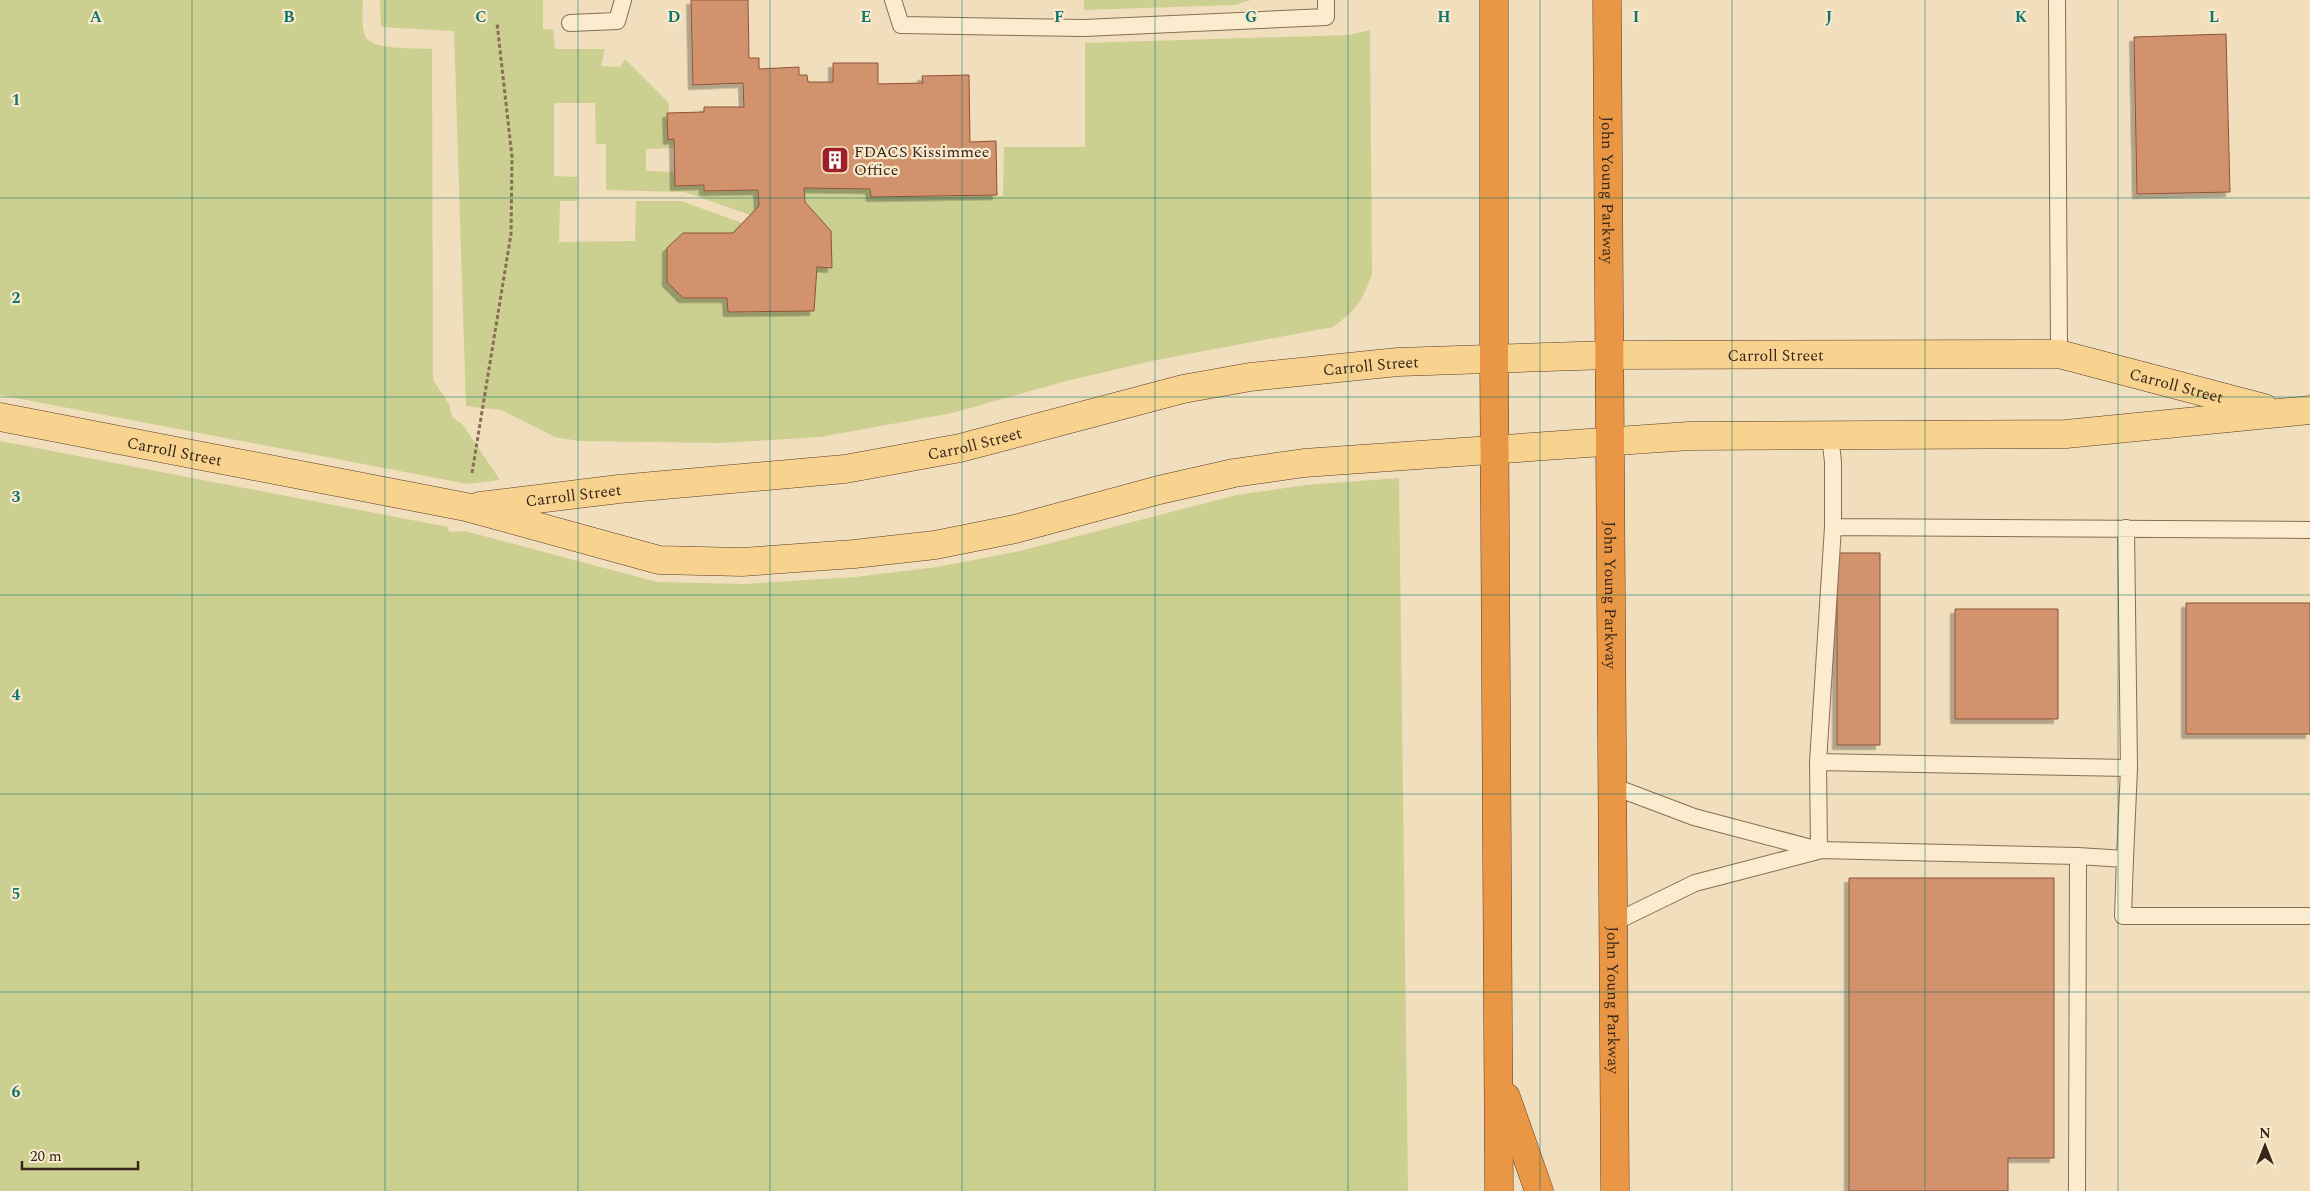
<svg xmlns="http://www.w3.org/2000/svg" width="2310" height="1191" font-family="Spectral,serif">
  <style>
    .green { fill: #cbcf8f }
    .building { fill: #d2926e; stroke: #8a5438; filter: url(#shadow) }
    .lines { fill: none; stroke-linecap: round; stroke-linejoin: round }
    .lane-casing { stroke: #896d54; stroke-width: 18 }
    .primary-casing { stroke: #563c29; stroke-width: 29 }
    .highway-casing { stroke: #563c29; stroke-width: 29 }
    .path { stroke: #896d54; stroke-width: 3; stroke-dasharray: 4 2.5; stroke-linecap: butt }
    .lane { stroke: #fbeccf; stroke-width: 16 }
    .primary { stroke: #f8d28f; stroke-width: 28 }
    .highway { stroke: #e99744; stroke-width: 28 }
    .grid { fill: none; stroke: #0f766e; stroke-width: 1; stroke-opacity: 0.55 }
    .labels { text-anchor: middle; stroke-width: 4.5; stroke-linejoin: round; paint-order: stroke }
    .poi-label { font-size: 16px; fill: #37271a; stroke: #f8e9cc; text-anchor: start }
    .street-label { font-size: 16px; fill: #37271a; stroke: #f8e9cc }
    .grid-label { font-size: 16px; text-anchor: middle; font-weight: bold; fill: #0f766e; stroke: #f8e9cc; stroke-width: 4.5; stroke-linejoin: round; paint-order: stroke }
  </style>
  <defs>
    <filter id="shadow"><feDropShadow dx="-4.5" dy="4.5" stdDeviation="0" flood-color="#0004"/></filter>
  </defs>
  <rect width="100%" height="100%" fill="#f1debc"/>
  <path class="green" d="M0,0H363C363,11 360,29 367,39C376,50 418,48 432,49L433,380L449,404L452,417L463,425L500,480L468,484L0,395Z
    M380,0H543V29L553,30L555,49H605L601,66L620,67L625,59L669,103L668,139H674V148L646,149V171L675,172L704,185V191L758,190L759,206L750,215L685,192L606,190V144H596L595,103H554V176L577,177V201H560L559,242L635,241L636,201H681L742,223L733,233H683L667,248L683,298H727L728,312L814,310L817,267L832,268L831,231L805,202L804,188L870,189L871,197L1003,196L1004,147H1085V43L1349,35L1370,30L1372,274C1361,303 1358,308 1333,327L1156,360L1070,380L952,413L820,437L721,443L579,441L555,437L501,410L466,406L454,31L381,27Z
    M1084,0H1251L1235,5L1084,10Z
    M0,441L448,527L449,532L465,531L657,582L743,584L855,577L937,567L1020,551L1237,495L1306,485L1399,478L1408,1191H0Z"/>
  <path class="building" d="M691,0H748L749,58H759V69L799,67V75H807L808,82H833V63H878V84L923,83L922,76L969,75L970,142L996,141L997,195L871,197L870,189L804,188L805,202L831,231L832,268L817,267L814,311L728,312L727,298H683L667,282V248L683,233H733L759,206L758,190L704,191V185L675,186L674,139L668,140L667,113L704,112V107H744L743,83L693,85Z
    M2226,34L2230,192L2137,194L2134,37Z
    M1837,553H1880V745H1837Z
    M2186,603H2310V734H2186Z
    M1955,609H2058V719H1955Z
    M1849,878H2054V1158H2008V1191H1849Z"/>
  <g class="lines">
    <defs>
      <path id="lane" d="M893,0L901,25L1084,28L1326,17V0
        M2057,0L2059,354
        M570,23L617,21L623,0
        M1830,436L1833,462V527
        M2126,528L2129,768
        M1818,762L2129,768L2125,859
        M1612,786L1694,817L1819,850L2078,856L2077,1191
        M1819,850L1818,762L1833,527L2310,530
        M2078,856L2125,859L2123,916H2310
        M1613,923L1695,883L1818,851"/>
      <g id="primary">
        <path id="s1" d="M0,417L466,507L659,560L742,562L854,554L935,545L1015,529L1159,490L1234,473L1304,463L1689,436L2066,434L2310,410"/>
        <path id="s2" d="M480,506L619,489L845,469L960,448L1183,389L1250,377L1398,362L1609,355L2059,354L2264,408"/>
      </g>
      <g id="highway">
        <path d="M1494,0V359L1499,1191"/>
        <path id="s3" d="M1607,0L1615,1191"/>
        <path d="M1506,1097L1539,1191"/>
      </g>
    </defs>
    <use href="#lane" class="lane-casing"/>
    <use href="#primary" class="primary-casing"/>
    <use href="#highway" class="highway-casing"/>
    <path class="path" d="M472,473L511,234L512,157L497,23"/>
    <use href="#lane" class="lane"/>
    <use href="#primary" class="primary"/>
    <use href="#highway" class="highway"/>
  </g>
  <path class="grid" d="M192,0V1191M385,0V1191M578,0V1191M770,0V1191M962,0V1191M1155,0V1191M1348,0V1191M1540,0V1191M1732,0V1191M1925,0V1191M2118,0V1191M0,198H2310M0,397H2310M0,595H2310M0,794H2310M0,992H2310"/>
  <defs>
    <symbol id="building-square" viewBox="-11 -11 22 22"><rect x="-9" y="-9" width="18" height="18" rx="4" fill="#9d2028" stroke="#f8e9cc"/><path d="M-4-6H4V6H1V3H-1V6H-4ZM-2.5-4.3h1.7v1.8h-1.7ZM.8-4.3h1.7v1.8H.8ZM-2.5-1h1.7V.8h-1.7ZM.8-1h1.7V.8H.8Z" fill="#fff"/></symbol>
  </defs>
  <g fill-rule="evenodd">
    <use href="#building-square" x="819" y="144" width="32" height="32"/>
  </g>
  <g class="labels">
    <g class="poi-label">
      <text x="854" y="157">FDACS Kissimmee<tspan x="854" dy="18">Office</tspan></text>
    </g>
    <g class="street-label">
      <text dy="6" stroke="none"><textPath href="#s3" startOffset="190">John Young Parkway</textPath></text>
      <text dy="6" stroke="none"><textPath href="#s2" startOffset="1309">Carroll Street</textPath></text>
      <text dy="6" stroke="none"><textPath href="#s2" startOffset="904">Carroll Street</textPath></text>
      <text dy="6" stroke="none"><textPath href="#s2" startOffset="1714">Carroll Street</textPath></text>
      <text dy="6" stroke="none"><textPath href="#s2" startOffset="499">Carroll Street</textPath></text>
      <text dy="6" stroke="none"><textPath href="#s1" startOffset="178">Carroll Street</textPath></text>
      <text dy="6" stroke="none"><textPath href="#s2" startOffset="94">Carroll Street</textPath></text>
      <text dy="6" stroke="none"><textPath href="#s3" startOffset="595">John Young Parkway</textPath></text>
      <text dy="6" stroke="none"><textPath href="#s3" startOffset="1000">John Young Parkway</textPath></text>
    </g>
  </g>
  <g class="grid-label">
    <text x="96" y="22">A</text>
    <text x="289" y="22">B</text>
    <text x="481" y="22">C</text>
    <text x="674" y="22">D</text>
    <text x="866" y="22">E</text>
    <text x="1059" y="22">F</text>
    <text x="1251" y="22">G</text>
    <text x="1444" y="22">H</text>
    <text x="1636" y="22">I</text>
    <text x="1829" y="22">J</text>
    <text x="2021" y="22">K</text>
    <text x="2214" y="22">L</text>
    <text x="16" y="105">1</text>
    <text x="16" y="303">2</text>
    <text x="16" y="502">3</text>
    <text x="16" y="700">4</text>
    <text x="16" y="899">5</text>
    <text x="16" y="1097">6</text>
  </g>
  <g transform="translate(2265 1146)" stroke="#f8e9cc" stroke-width="4" paint-order="stroke">
  <path d="M0-4L9 19L0 12L-9 19Z" fill="#37271a"/>
  <text y="-8" font-size="14" font-weight="bold" text-anchor="middle" fill="#37271a">N</text>
  </g>
  <path d="M22 1161v8h116v-8" fill="none" stroke="#37271a" stroke-width="2.5"/>
  <text x="30" y="1161" font-size="15" fill="#37271a" stroke="#f8e9cc" stroke-width="4" paint-order="stroke">20 m</text>
</svg>
